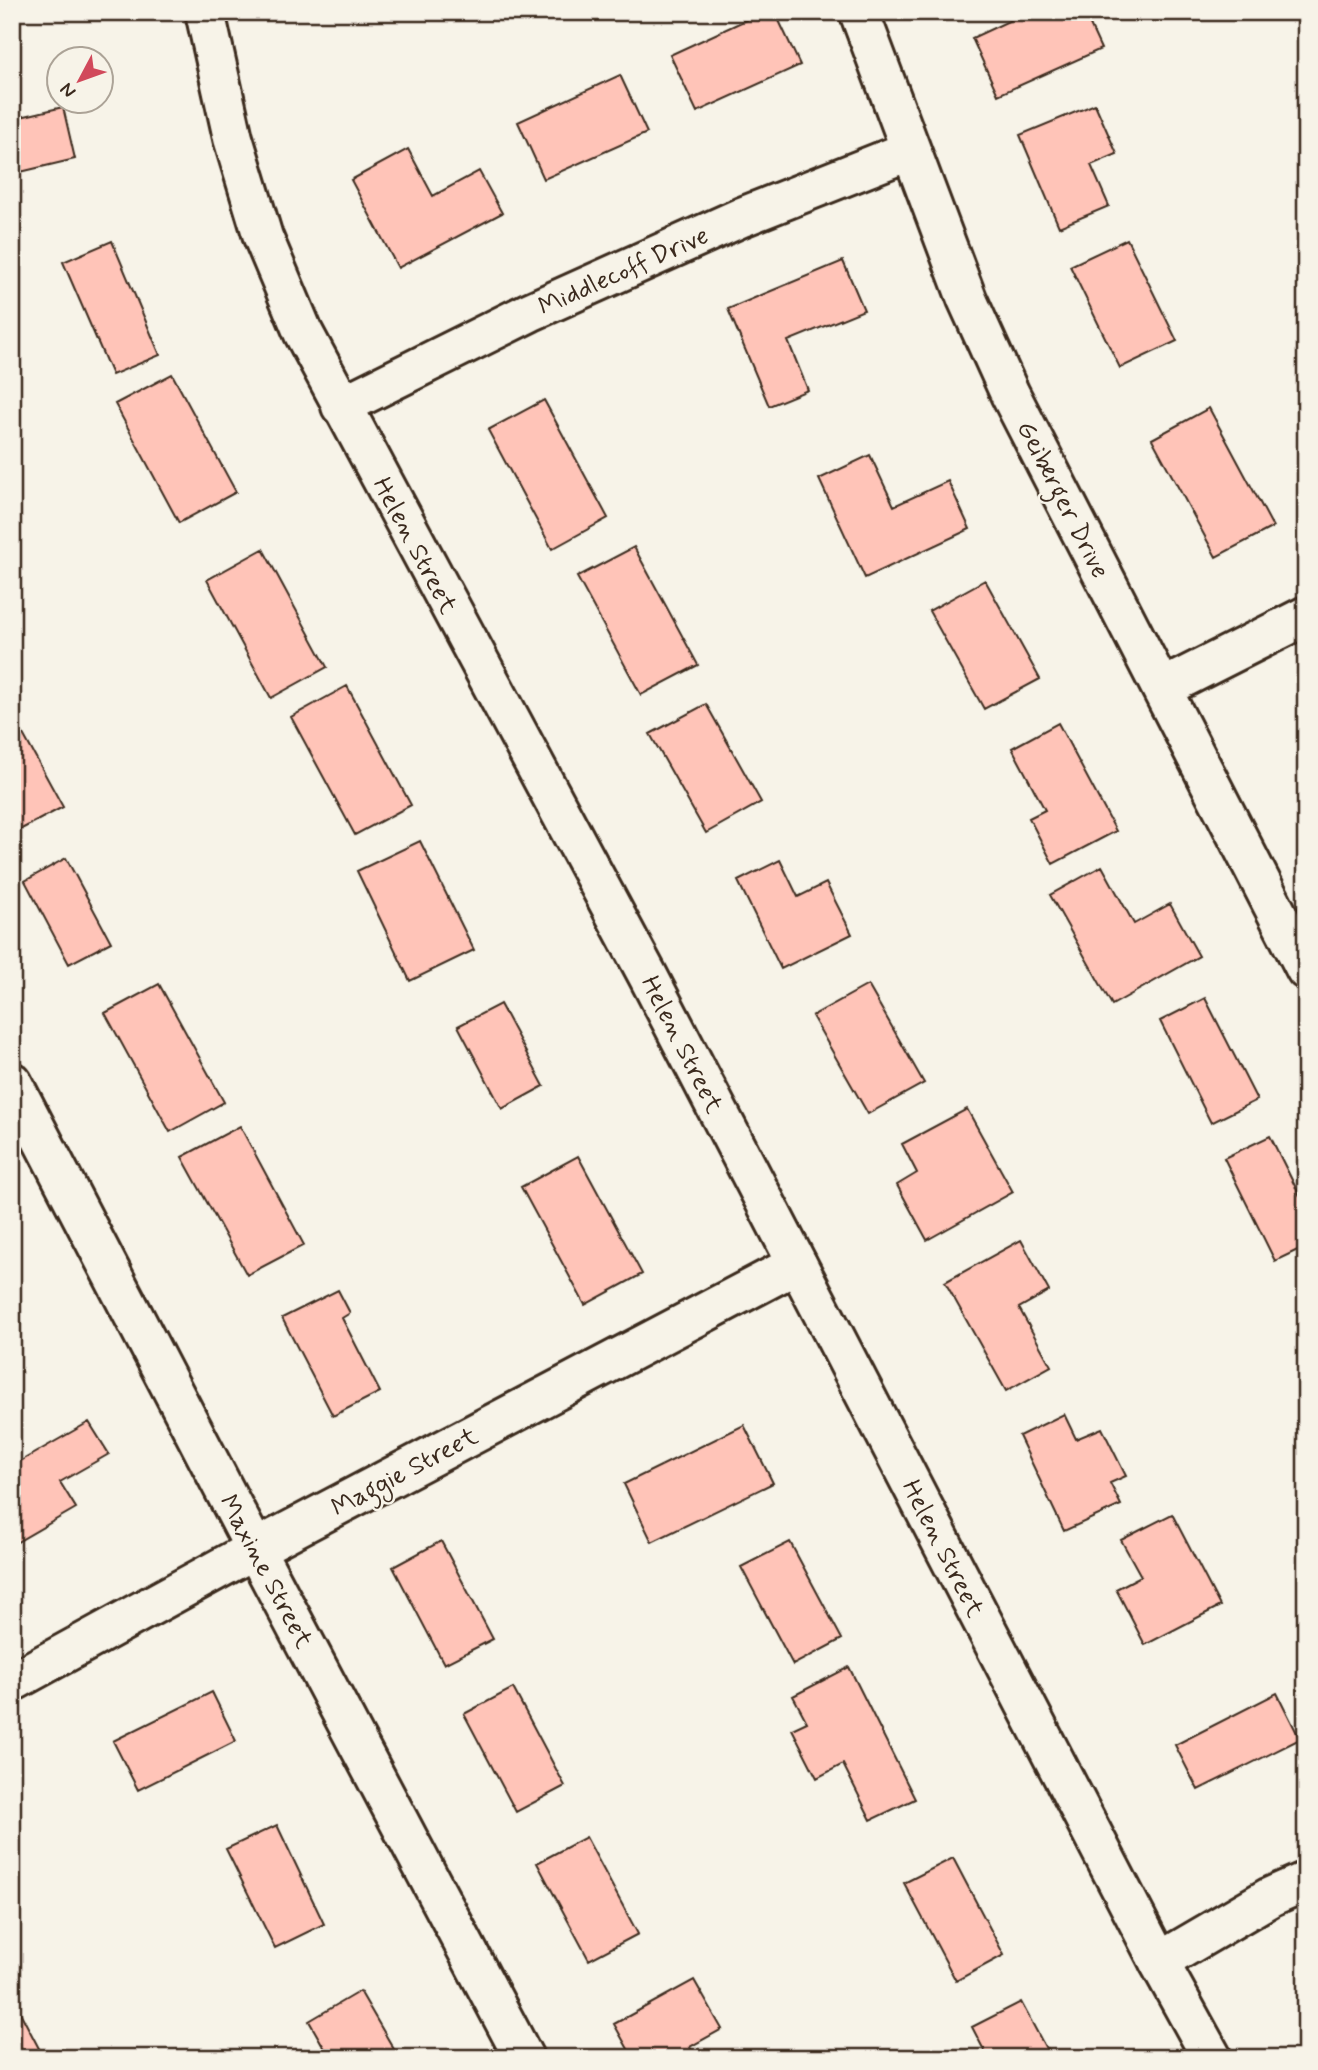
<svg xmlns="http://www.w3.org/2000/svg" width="1318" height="2070" font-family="Mynerve,sans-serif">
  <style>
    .building { fill: #ffc4b8; stroke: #3b2a1e; stroke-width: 2 }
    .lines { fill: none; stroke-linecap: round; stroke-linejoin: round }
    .minor-casing { stroke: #3b2a1e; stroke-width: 44 }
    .tertiary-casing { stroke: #3b2a1e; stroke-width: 44 }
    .minor { stroke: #f7f3e8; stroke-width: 38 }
    .tertiary { stroke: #f7f3e8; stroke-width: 38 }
    .labels { text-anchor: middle; stroke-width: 5; stroke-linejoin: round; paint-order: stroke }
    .street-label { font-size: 26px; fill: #3b2a1e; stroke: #f7f3e8 }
  </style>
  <rect width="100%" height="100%" fill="#f7f3e8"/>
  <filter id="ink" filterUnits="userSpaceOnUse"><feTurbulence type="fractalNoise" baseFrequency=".0143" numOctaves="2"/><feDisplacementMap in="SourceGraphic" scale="14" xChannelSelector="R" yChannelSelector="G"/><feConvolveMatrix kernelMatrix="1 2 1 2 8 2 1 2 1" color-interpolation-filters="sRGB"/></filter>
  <g filter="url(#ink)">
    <path class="building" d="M763,12H775L800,65L697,112L670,55Z
      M1028,12H1084L1101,49L998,95L972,38Z
      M620,75L647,133L544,179L518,122Z
      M1095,104L1117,154L1091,165L1109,206L1059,227L1020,135Z
      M63,107L75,159L12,174V119Z
      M408,149L433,196L479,171L502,213L398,268L351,180Z
      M1127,239L1177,341L1120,368L1070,266Z
      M112,241L160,355L112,375L63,262Z
      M843,261L864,310L788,341L808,390L769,406L728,309Z
      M172,374L236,492L179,523L115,404Z
      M544,400L608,518L552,549L488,430Z
      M1209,408L1273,527L1216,557L1152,439Z
      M870,455L894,506L948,481L970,529L865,578L819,479Z
      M634,547L698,665L641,695L577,577Z
      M263,549L327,667L271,698L207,580Z
      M985,580L1040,679L984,709L929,611Z
      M347,686L411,805L355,835L291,717Z
      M706,704L761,802L706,833L650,734Z
      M12,714L63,807L12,834Z
      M1058,723L1116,831L1053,864L1029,818L1045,810L1012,748Z
      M420,841L474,950L410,981L357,871Z
      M66,858L111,942L69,964L25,881Z
      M780,860L798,897L826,883L852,934L781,969L738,881Z
      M1102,866L1134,924L1170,904L1199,956L1112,1005L1050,895Z
      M159,984L224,1102L170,1132L105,1013Z
      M868,985L924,1083L868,1114L812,1016Z
      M1205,998L1257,1100L1211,1123L1160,1021Z
      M500,1004L544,1086L502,1109L458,1026Z
      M967,1109L1013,1192L927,1240L897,1185L917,1173L902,1144Z
      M240,1126L304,1245L247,1275L182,1157Z
      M1270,1136L1306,1208V1246L1275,1261L1224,1158Z
      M578,1156L642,1274L585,1305L521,1187Z
      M1021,1240L1049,1291L1019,1308L1051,1366L1006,1391L945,1282Z
      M338,1290L350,1313L342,1318L380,1392L333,1416L282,1318Z
      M1064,1414L1076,1439L1102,1428L1126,1476L1110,1483L1121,1505L1064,1531L1019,1436Z
      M89,1422L109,1454L60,1482L76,1508L12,1545V1466Z
      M744,1425L773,1483L652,1542L624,1484Z
      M1172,1514L1220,1606L1145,1645L1116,1589L1141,1576L1121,1540Z
      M441,1541L493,1639L444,1664L393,1567Z
      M790,1542L842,1639L793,1665L741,1567Z
      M849,1667L915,1799L871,1820L843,1764L817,1778L792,1729L807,1722L793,1696Z
      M513,1688L565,1786L516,1812L464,1714Z
      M212,1692L236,1741L138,1790L113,1741Z
      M1277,1693L1300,1739L1198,1790L1175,1745Z
      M277,1825L324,1924L275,1948L226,1849Z
      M586,1837L638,1934L589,1960L537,1863Z
      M953,1858L1004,1955L956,1981L904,1883Z
      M694,1980L722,2029L690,2047L696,2058H633L614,2024Z
      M360,1991L399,2058H314L326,2051L309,2021Z
      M12,1997L44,2058H12Z
      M1021,2002L1051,2058H988L972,2027Z"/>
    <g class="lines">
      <defs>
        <path id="minor" d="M859,12L967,299L1010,394L1306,970
          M341,406L530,312L742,217L911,150
          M1163,688L1306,616
          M12,1082L255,1549L524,2058
          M12,1682L255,1549L797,1264
          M1159,1962L1270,1897L1306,1881"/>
        <path id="tertiary" d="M205,12L233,138L263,237L303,332L648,976L1159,1962L1212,2058"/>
      </defs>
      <use href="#minor" class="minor-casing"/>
      <use href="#tertiary" class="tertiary-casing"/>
      <use href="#minor" class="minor"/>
      <use href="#tertiary" class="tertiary"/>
    </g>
  </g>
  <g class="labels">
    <g class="street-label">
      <text transform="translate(623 270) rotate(-24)" y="9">Middlecoff Drive</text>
      <text transform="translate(1064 499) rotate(63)" y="9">Geiberger Drive</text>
      <text transform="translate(416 545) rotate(62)" y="9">Helen Street</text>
      <text transform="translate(683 1044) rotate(63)" y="9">Helen Street</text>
      <text transform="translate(404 1471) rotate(-28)" y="9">Maggie Street</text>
      <text transform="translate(944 1548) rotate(63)" y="9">Helen Street</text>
      <text transform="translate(267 1571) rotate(62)" y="9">Maxine Street</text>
    </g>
  </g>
  <rect width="1318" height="2070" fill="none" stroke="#f7f3e8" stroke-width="42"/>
  <rect x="21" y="21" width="1276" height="2028" fill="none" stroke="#3b2a1e" stroke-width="2.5" filter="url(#ink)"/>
  <g transform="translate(80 80) rotate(229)"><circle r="33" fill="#f7f3e8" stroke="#aca397" stroke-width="2"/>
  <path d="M0-5L12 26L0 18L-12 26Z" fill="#d1495b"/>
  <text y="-10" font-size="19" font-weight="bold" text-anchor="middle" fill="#3b2a1e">N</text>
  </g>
</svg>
